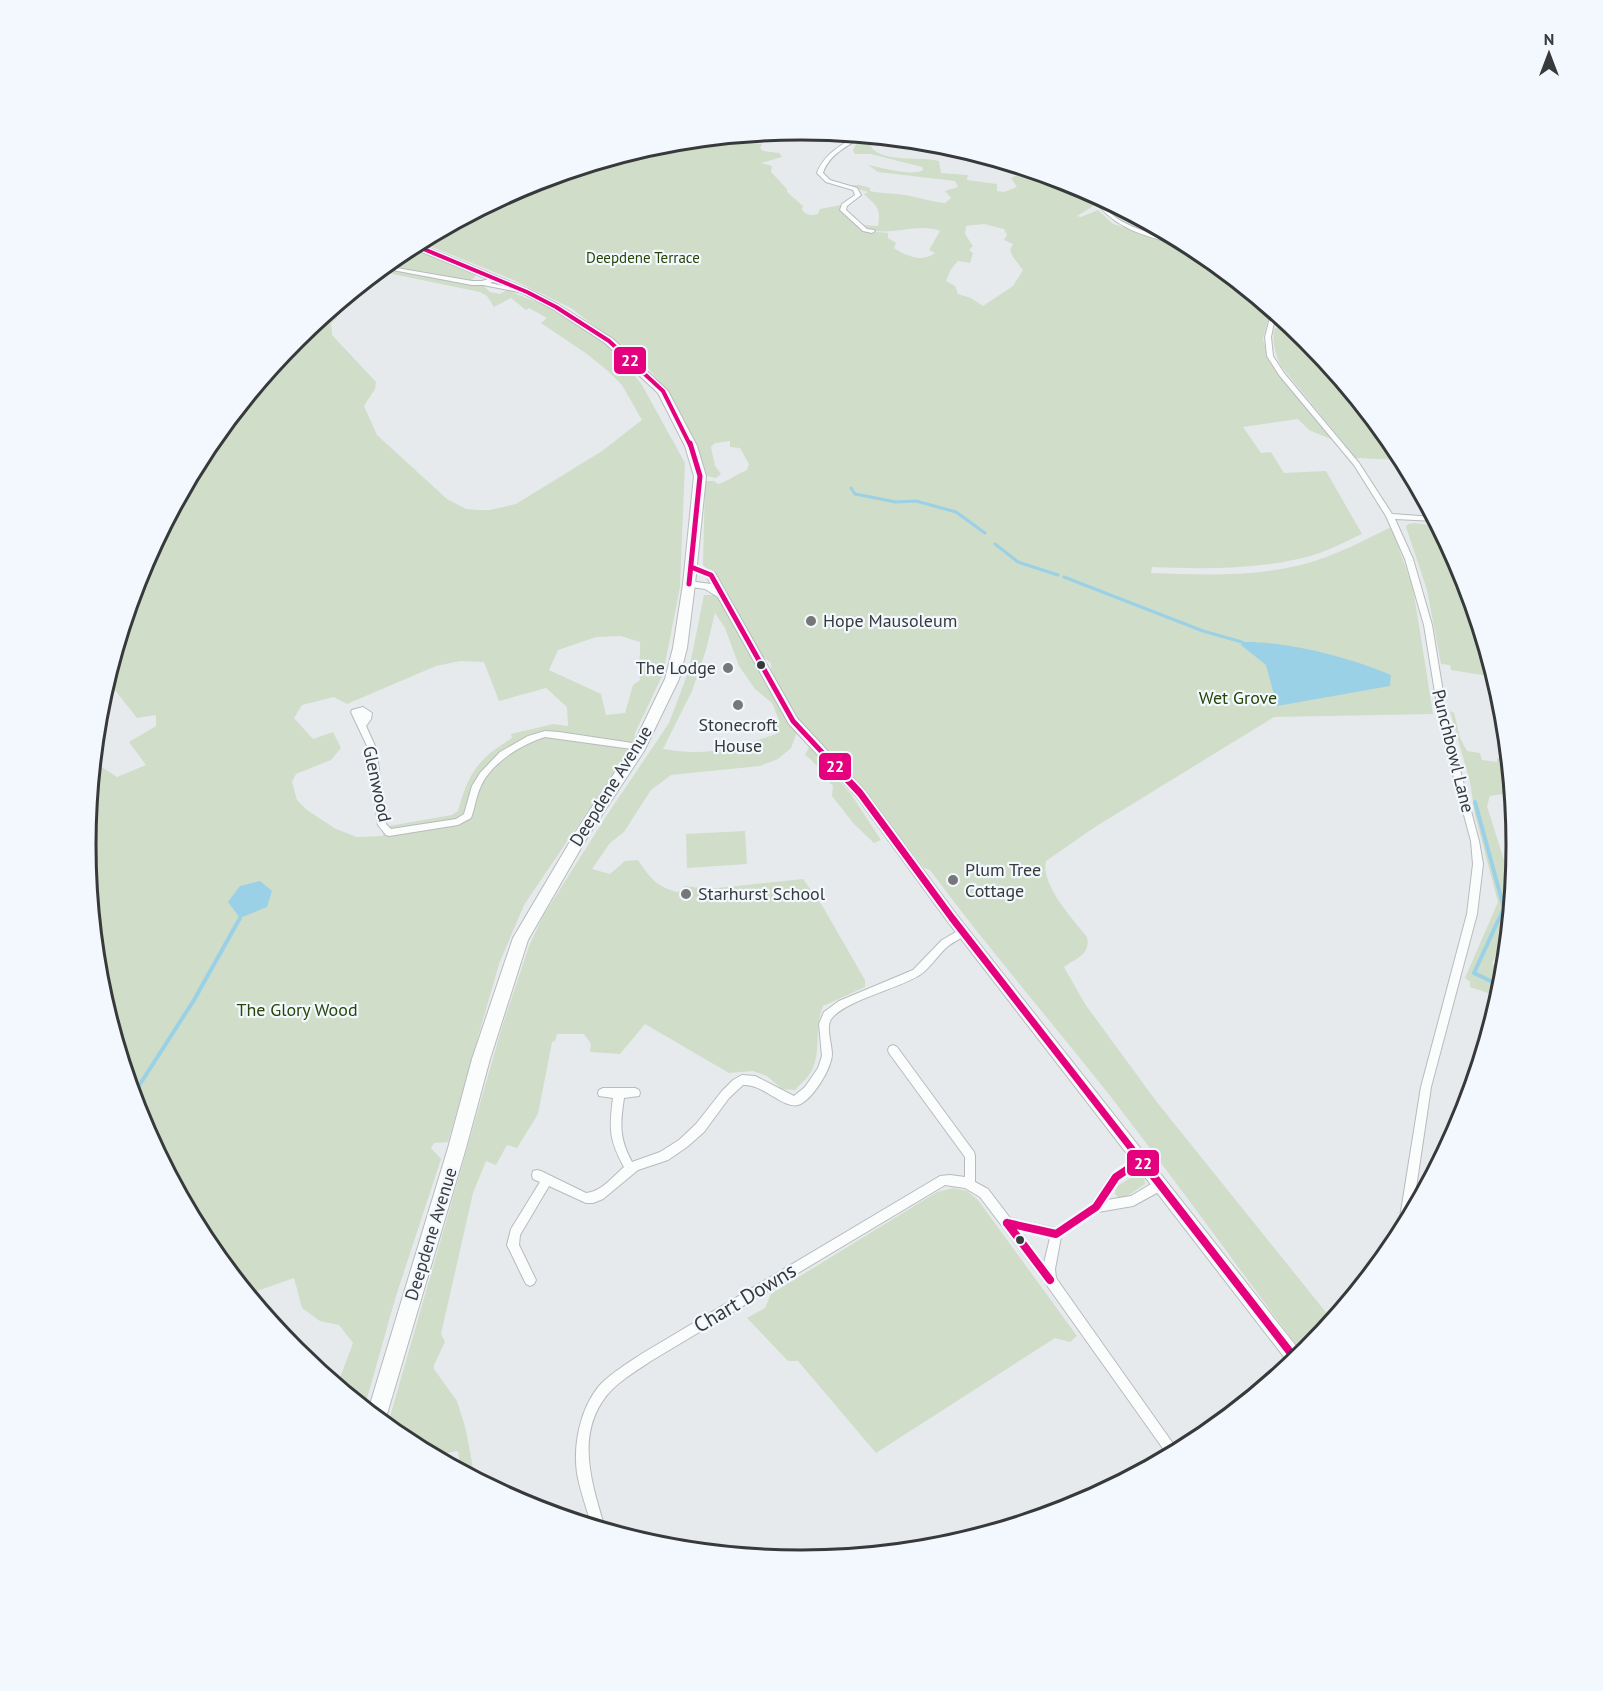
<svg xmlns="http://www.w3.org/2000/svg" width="1603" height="1691" font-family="'PT Sans',sans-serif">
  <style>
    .green { fill: #cfddc9; fill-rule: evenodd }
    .water { fill: #9bd1e7 }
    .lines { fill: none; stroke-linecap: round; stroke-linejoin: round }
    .stream-far1 { stroke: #9bd1e7; stroke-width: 3 }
    .stream { stroke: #9bd1e7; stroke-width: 4 }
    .minor-casing { stroke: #b8bbbd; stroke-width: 2 }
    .tertiary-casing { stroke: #b8bbbd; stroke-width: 2 }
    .trunk-casing { stroke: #b8bbbd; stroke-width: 2 }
    .minor { fill: #fbfcfc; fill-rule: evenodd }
    .tertiary { fill: #fbfcfc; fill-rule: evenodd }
    .trunk { fill: #fbfcfc; fill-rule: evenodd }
    .bus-1-far3-casing { stroke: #f2f8fd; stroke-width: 7 }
    .bus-1-far2-casing { stroke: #f2f8fd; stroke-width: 9 }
    .bus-1-far1-casing { stroke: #f2f8fd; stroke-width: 11 }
    .bus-1-casing { stroke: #f2f8fd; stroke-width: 13 }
    .bus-1-far3 { stroke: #e5007d; stroke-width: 4 }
    .bus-1-far2 { stroke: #e5007d; stroke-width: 5 }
    .bus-1-far1 { stroke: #e5007d; stroke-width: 7 }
    .bus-1 { stroke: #e5007d; stroke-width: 8 }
    .poi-dot { fill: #757779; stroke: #f2f8fd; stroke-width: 2 }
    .bus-dot { fill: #37393b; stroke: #f2f8fd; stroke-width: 2 }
    .labels { text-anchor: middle; stroke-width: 4.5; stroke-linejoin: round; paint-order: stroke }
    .far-park-label { font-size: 15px; fill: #264508; stroke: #f2f8fd }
    .poi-label { font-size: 18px; fill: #37393b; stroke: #f2f8fd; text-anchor: start }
    .park-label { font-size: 18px; fill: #264508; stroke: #f2f8fd }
    .street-label { font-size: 18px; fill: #37393b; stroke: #f2f8fd }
    .near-street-label { font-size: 21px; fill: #37393b; stroke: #f2f8fd }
    .rim { fill: none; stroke: #37393b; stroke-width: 3 }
    .line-badge { stroke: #f2f8fd; stroke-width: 2 }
    .badge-label { font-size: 16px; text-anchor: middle; font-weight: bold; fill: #fff }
  </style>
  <rect width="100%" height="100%" fill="#e7eaed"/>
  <path class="green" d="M864,136L872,141L871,147C883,163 920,156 939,161L941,173L968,175L967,180L997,184V191L1004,192L1017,187L1011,178L1030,170L1076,184L1085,189L1095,205L1077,216L1081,217L1098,210L1113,224L1172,242L1178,239L1200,250L1283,319L1277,322L1268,320L1263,339L1268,357L1278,374L1333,440L1309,430L1298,419L1243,427L1261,453L1271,452L1284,473L1326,471L1362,534C1344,542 1325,553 1306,557C1256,570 1202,569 1152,567L1151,573C1202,575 1258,577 1308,563C1336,555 1363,541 1389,528L1392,529L1413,588L1433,714L1274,717L1095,827L1046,861C1040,884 1073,919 1087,937C1091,954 1077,958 1064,967L1085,1004L1156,1101L1333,1321L1304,1355C1239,1270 1177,1182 1111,1097C1051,1021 987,947 930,870L924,868L866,794L820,748L799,720L771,673V663L762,656L724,587L703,565L705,481H714L718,484C729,481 736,474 747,470L749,464L740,448L730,447V441L715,443L711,447L715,466L721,474L716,478L702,475L668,392L647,367L571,308L511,279L420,242L528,184L662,143L678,142L685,145L699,140L724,137L729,142L762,144L760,148L763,151L779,153L782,157L761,163L772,166L771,172L787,189V192L803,206L802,210C807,215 810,216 818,214L820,209L841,205L842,211L866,231L888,233V238L896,243L894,248C906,256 922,263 935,253L929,250L940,231C916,221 883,241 863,225L878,226C881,207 877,207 864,194L868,192L846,185H860L870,188V191C882,194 894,193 905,195C919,197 931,202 945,203L951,198L945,191L958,187L955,181L878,172L868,165C880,167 913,177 923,170L922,167L871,154H855L853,150L856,144L851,143ZM984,224L1004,229L1007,235L1004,240L1013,244L1010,250L1013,257L1023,270L1013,286L983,306L971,298L958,294L955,286L946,281L951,269L958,261L970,263L973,253L969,250L973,246L965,234L966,226Z
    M1098,196L1173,236C1144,228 1114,225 1098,196Z
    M410,247L476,275L469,284L484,286L490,292L500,294L507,290L541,304L575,321L612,348L642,385L685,463L680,587L663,674L635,733V741L524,905L499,964L448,1142L434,1143L431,1148L441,1159L396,1296L364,1409L337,1386L353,1343L339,1325L320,1321L302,1308L294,1278L248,1294L206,1243L140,1119L99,985L86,845L94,762L117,777L146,765L129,742L156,726V715L137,718L107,680L140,571L206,447L295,339L328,312L335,313L337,318L331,323L332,335L376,382L375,389L364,406L377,435L447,499L466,509L478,510H490L516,504L602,451L642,420L622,385L609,372L587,354L541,323L547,318L529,308L526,310L511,298L494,307L487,296L480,292L378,271ZM621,636L640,642C641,656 637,667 640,680L633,685L625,713L606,715L601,694L549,670L558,650L596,637ZM460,661L484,662L499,701L546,688L567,707L568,726L553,724L511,734L512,738C477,760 469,772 458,811L452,815L389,826L382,836L357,837L336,829L307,810L297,800L292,782L296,774L331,760L341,748L333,732L313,739L294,718L302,705L334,697L347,704L436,666Z
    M1288,323L1308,339L1397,448L1403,460L1356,458L1281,366C1275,353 1272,343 1274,329Z
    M1414,523L1438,526L1463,572L1495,677L1451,670L1450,665L1441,664L1427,590L1406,527L1408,524Z
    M704,595H715L722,600L797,732L791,748L778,759L760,766L671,775L651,790L624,832L610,843L592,869L610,874L625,861L638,860C649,877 658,888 678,892L685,886L708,889L803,879L823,907L865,980V987L823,1006C814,1028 821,1048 813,1068C810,1076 801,1083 795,1090L782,1089L767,1076L753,1071L729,1073L645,1024L620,1054L590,1052L591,1044L584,1034H557L555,1041L552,1042L538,1114L517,1148L507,1145L496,1165L486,1161L473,1193L441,1334L445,1342L434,1365V1369L457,1401L466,1430L475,1479L461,1472L458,1451L431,1456L403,1441L387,1427L502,1027L529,946L543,916L607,815L669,723L689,670ZM715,613L725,628L739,666L755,689L772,703L779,720L775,729L776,734C734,748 708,757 663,749L692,691L706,650Z
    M1450,711L1454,713L1460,738L1467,751L1480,753L1482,760L1497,762V758H1509L1513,799L1503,794L1490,796L1487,806L1513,889L1511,916L1492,964L1505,971L1500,997L1470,987V982L1465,978L1498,902L1475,815L1470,782Z
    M809,747L851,794L881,840L874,843L854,824L832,796L833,786C821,774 819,765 805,755Z
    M745,831L747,864L687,868L686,834Z
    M1138,1173L1144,1176L1145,1184L1126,1197H1118L1115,1194L1116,1187Z
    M953,1188L967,1191L978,1200L1077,1336L1070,1342L1055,1338L876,1453L798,1361H788L747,1318L765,1308L771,1294L937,1192Z"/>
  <path class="water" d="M1242,642C1287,641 1349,657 1391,675L1390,686L1277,706L1266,665L1241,645Z
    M260,881L272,891L267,907L240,918L228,902L240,886Z"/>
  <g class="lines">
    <path class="stream-far1" d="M851,488L855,494L896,502L916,501L956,512L985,533
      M995,544L1018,562L1058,575
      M1064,577L1203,631L1242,642"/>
    <path class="stream" d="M1475,802L1504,908L1474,973L1503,987
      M133,1095L194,1000L240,918"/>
    <defs>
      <path id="minor" d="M858,135L863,136C848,146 829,154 823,173L830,180L857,188L861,195L847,206L846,210L867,229L874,230L875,231L872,233L863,231L840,210L842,204L855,195L853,190L826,182L817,173C824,154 841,145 858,135Z
        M1090,192C1097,195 1098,200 1103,205C1109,213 1117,219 1125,223C1147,235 1172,236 1193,247L1191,248C1148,236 1115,233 1089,193Z
        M385,266L472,281H482L495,277L497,278V280L490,283L522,290L519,292L483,285H472L382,268Z
        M1272,310L1276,313L1271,337L1273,356L1284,373L1359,463L1392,514L1434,517L1436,521L1395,519L1413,559L1432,625L1449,729L1479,841L1483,864L1477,914L1431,1087L1412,1215L1401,1235L1398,1230L1421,1087L1467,914L1473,864L1471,841L1441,729L1424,625L1405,559L1386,516L1354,465L1279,375L1267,356L1265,337Z
        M363,707L372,713L371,719L366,726L376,748L386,824L391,829L456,819L464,814L472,786L480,773L500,752L528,736L545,731L559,732L639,744L643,747L639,750L545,737C522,744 491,763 481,786C476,796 475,808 471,818L458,825L389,836L386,835L378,825L368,748L351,712L352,710Z
        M963,928L966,929L968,932L966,935C960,939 953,942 947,947C937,956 929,970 918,976C897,989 847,1000 832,1018C825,1026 832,1044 832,1054C832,1068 812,1101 798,1105C783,1109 762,1083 743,1085L729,1098L704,1132L687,1147L668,1160L638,1170L603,1199L593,1203H586L549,1186L520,1235L519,1245L536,1280L534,1284L530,1286L526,1284L507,1245L511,1229L540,1182L533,1179L532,1175L533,1171L537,1170L541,1171L586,1193C603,1191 612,1177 624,1167C609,1140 609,1128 613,1098L599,1096L598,1093L599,1090L603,1088H635L639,1090L640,1093L639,1096L624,1098C620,1124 619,1138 632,1162L660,1152L679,1140L696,1124L722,1091L733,1080L742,1075L755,1076L794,1096L805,1087L818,1068L822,1056L819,1024L824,1012L839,1001L913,970L942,940Z
        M893,1045L897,1047L974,1152L975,1156V1182L988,1189L1010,1218L1055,1228L1092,1203L1112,1173L1142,1156L1146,1157L1147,1161L1146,1165L1120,1181L1107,1200L1131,1196L1156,1181L1160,1180L1164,1181L1165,1185L1164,1189L1133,1206L1098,1212L1061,1237L1055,1269L1056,1278L1179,1452L1169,1457L1046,1284L980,1197L965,1188L945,1185L651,1361C636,1371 619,1381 607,1395C574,1436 593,1486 605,1529V1530L592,1527C587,1509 580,1491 577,1473C573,1445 580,1409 599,1386C611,1373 628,1363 643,1353L940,1176L950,1175L965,1177V1157L889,1053L888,1050L889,1047ZM1020,1231L1050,1238L1044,1263Z"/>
      <path id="tertiary" d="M691,564L715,573L797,718L864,790L956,914L1303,1355L1291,1366L948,922L856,796L789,724L718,597L705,589L685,586L684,584L689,581L711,584L707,577L688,569V565Z"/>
      <path id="trunk" d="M417,243L530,290L559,305L613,339L668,391L697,446L706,476L695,584L687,648L679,679L644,751L588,836L528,940L490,1059L466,1148L384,1424L368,1411L448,1148L472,1059L513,938L578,828L633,745L665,679L673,648L683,584L694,476L685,446L658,393L605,343L553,309L524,294L410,247Z"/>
    </defs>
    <use href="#minor" class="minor-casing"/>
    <use href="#tertiary" class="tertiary-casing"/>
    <use href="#trunk" class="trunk-casing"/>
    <use href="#minor" class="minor"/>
    <use href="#tertiary" class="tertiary"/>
    <use href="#trunk" class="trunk"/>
    <defs>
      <path id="bus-1-far3" d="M414,245L527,292L556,307L609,341L663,391L690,445"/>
      <path id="bus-1-far2" d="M691,567L711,575L793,721L833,764
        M689,584L700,476L690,443"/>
      <path id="bus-1-far1" d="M831,762L860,793L952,918L1149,1171
        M1126,1171L1142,1161"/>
      <path id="bus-1" d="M1148,1169L1297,1361
        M1007,1223L1056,1234L1096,1207L1116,1177L1128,1169
        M1007,1223L1050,1280"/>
    </defs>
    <use href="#bus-1-far3" class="bus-1-far3-casing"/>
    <use href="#bus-1-far2" class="bus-1-far2-casing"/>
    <use href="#bus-1-far1" class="bus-1-far1-casing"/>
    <use href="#bus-1" class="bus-1-casing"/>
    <use href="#bus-1-far3" class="bus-1-far3"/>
    <use href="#bus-1-far2" class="bus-1-far2"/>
    <use href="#bus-1-far1" class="bus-1-far1"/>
    <use href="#bus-1" class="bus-1"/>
  </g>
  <g class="poi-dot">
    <circle cx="811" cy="621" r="6"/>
    <circle cx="728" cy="668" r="6"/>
    <circle cx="738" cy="705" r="6"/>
    <circle cx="953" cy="880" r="6"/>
    <circle cx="686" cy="894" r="6"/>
  </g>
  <g class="bus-dot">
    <circle cx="761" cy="665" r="5"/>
    <circle cx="1020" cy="1240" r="5"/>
  </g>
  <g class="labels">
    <g class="far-park-label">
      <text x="643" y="263">Deepdene Terrace</text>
    </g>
    <g class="poi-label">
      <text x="823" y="627">Hope Mausoleum</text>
      <text x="716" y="674" text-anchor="end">The Lodge</text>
      <text x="738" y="731" text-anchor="middle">Stonecroft<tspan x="738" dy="21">House</tspan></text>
      <text x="965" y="876">Plum Tree<tspan x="965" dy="21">Cottage</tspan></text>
      <text x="698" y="900">Starhurst School</text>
    </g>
    <g class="park-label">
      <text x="1238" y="704">Wet Grove</text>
      <text x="297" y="1016">The Glory Wood</text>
    </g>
    <g class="street-label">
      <text transform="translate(1453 751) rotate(76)" y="6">Punchbowl Lane</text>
      <text transform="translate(377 784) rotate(78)" y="6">Glenwood</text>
      <text transform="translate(611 786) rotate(-58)" y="6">Deepdene Avenue</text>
      <text transform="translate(431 1234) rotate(-73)" y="6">Deepdene Avenue</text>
    </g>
    <g class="near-street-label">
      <text transform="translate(745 1298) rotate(-31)" y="7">Chart Downs</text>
    </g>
  </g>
  <path d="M0 0H1603V1691H0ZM96 845a705 705 0 1 1 1410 0a705 705 0 1 1-1410 0Z" fill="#f2f8fd" fill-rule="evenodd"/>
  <path class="rim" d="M96 845a705 705 0 1 1 1410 0a705 705 0 1 1-1410 0Z"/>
  <g class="line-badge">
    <rect x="613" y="346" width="34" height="29" rx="6" fill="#e5007d"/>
    <rect x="818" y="752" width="34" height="29" rx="6" fill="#e5007d"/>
    <rect x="1126" y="1149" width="34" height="28" rx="6" fill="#e5007d"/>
  </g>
  <g class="badge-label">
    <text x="630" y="366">22</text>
    <text x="835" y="772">22</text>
    <text x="1143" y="1169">22</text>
  </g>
  <g transform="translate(1549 54)" stroke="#f2f8fd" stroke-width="4.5" paint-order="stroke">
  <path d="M0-4.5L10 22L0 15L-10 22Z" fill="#37393b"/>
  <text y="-9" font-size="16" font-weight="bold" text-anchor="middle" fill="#37393b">N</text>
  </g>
</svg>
